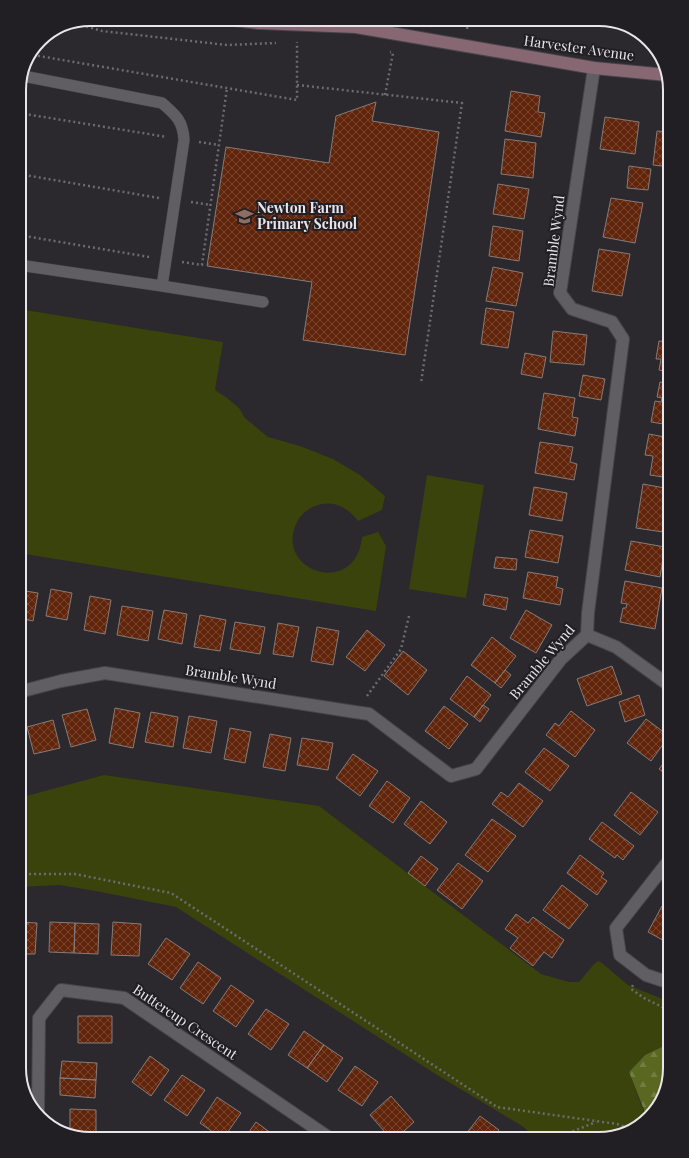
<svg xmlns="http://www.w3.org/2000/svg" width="689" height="1158" font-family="'Playfair Display',serif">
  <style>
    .grass { fill: #3a430c }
    .forest { fill: url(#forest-firs) }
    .building { fill: url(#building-cross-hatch); stroke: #847c79 }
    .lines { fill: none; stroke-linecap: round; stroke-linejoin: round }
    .lane-casing { stroke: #464449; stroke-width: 12 }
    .street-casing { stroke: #464449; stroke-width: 14 }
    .secondary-casing { stroke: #464449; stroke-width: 14 }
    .path { stroke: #6d6b70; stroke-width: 2.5; stroke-dasharray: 2 3; stroke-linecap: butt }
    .lane { stroke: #605d63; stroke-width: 11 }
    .street { stroke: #605d63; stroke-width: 12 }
    .secondary { stroke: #866772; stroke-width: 12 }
    .labels { text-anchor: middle; stroke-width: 4; stroke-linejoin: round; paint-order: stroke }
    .street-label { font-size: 14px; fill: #e8e6ea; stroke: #211e24 }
    .poi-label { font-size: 14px; font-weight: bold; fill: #e8e6ea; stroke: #211e24; text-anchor: start }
    .rim { fill: none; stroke: #e8e6ea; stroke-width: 2 }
  </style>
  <defs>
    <pattern id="forest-firs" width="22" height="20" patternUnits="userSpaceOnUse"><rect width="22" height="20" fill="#596721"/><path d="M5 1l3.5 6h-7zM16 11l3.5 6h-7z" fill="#717d41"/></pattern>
    <pattern id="building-cross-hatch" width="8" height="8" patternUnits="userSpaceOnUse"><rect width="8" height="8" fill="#61250c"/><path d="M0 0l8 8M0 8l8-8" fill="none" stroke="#784530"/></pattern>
  </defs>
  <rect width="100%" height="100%" fill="#2b282e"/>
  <path class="grass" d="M19,309L223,342L215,390L227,398L239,408L245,418L268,437L300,446L333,459L360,475L385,496L382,510L358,521C350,510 337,501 322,504C311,506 301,513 296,524C275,572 356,598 362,537L378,532L386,546L376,611L19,553Z
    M427,475L484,485L466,598L409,589Z
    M104,775L319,806L541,974L569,982H579L594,964L598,961L602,963L628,985L670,1002V1043L645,1055L629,1072L645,1115L648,1116L630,1132L599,1139H537L522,1126L437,1075L176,907L101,892L60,885L19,887V798Z"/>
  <path class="forest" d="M670,1043V1069L658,1107L648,1116L646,1115L629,1072L645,1055Z"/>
  <path class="building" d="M505,19H542V26L504,21Z
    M511,91L540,96L538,112L545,113L541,137L505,131Z
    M376,102L372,121L439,132L405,355L303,340L312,282L207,266L226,147L329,163L336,116Z
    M605,117L639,122L635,154L600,149Z
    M657,131L670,132V167L653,165Z
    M505,139L536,143L533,178L501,174Z
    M629,166L651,169L648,190L627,188Z
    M498,184L529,189L524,219L493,214Z
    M611,198L643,203L635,243L603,237Z
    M493,226L523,231L519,261L489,256Z
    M599,249L630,254L622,296L592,291Z
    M493,267L523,273L516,306L486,301Z
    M486,308L514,312L508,348L481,344Z
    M553,331L587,335L584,365L550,362Z
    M659,341L670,342V372L659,370L661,359H656Z
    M525,353L546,357L542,378L521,374Z
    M583,375L605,379L601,400L579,396Z
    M660,382L670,384V425L651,422L655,401L661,402L662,398L657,397Z
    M544,393L575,398L572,417L578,418L575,436L538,429Z
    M649,434L670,438V478L650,475L653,456L645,455Z
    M540,442L573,447L570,462L577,464L574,480L535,473Z
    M643,484L670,489V502L668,513H670V533L636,528Z
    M534,487L567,493L562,521L529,515Z
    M530,530L563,536L558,563L525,557Z
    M631,541L665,547L660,577L625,570Z
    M496,557L517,559L516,570L494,568Z
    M528,572L558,577L556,587L563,589L560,605L523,598Z
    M625,581L662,588L655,629L620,622L623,608H626L627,604L621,603Z
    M51,589L72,593L67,620L46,616Z
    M19,590L38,593L33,621L19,618Z
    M485,594L508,598L506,610L483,605Z
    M90,596L111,600L105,634L84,630Z
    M122,606L153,611L148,641L117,635Z
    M164,610L187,614L182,644L158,639Z
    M526,610L552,625L536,653L510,638Z
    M200,615L226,620L220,651L194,647Z
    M235,622L265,627L260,654L230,649Z
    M278,623L299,627L293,657L273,654Z
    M317,627L339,631L333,665L311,661Z
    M367,630L385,645L365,671L346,657Z
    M492,637L516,656L495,683L471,665Z
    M403,651L427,670L408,695L384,676Z
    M612,666L622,694L587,706L577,679Z
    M505,670L511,675L501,688L495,683Z
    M467,676L491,695L474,717L450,699Z
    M639,695L645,715L625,722L619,702Z
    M483,705L489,709L480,722L474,717Z
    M444,706L468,724L449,749L425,731Z
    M115,708L140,713L133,748L109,743Z
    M87,709L96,740L71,747L62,715Z
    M571,711L595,730L575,757L546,735L555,723L559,726Z
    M151,712L178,717L173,747L145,742Z
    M189,716L217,721L211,753L183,748Z
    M646,719L669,736L651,761L627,743Z
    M53,720L60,748L34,754L27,727Z
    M230,728L251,732L245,763L224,759Z
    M270,734L291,738L285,771L263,767Z
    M302,738L333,743L328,770L297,765Z
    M544,748L569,766L550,791L525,772Z
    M353,754L378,771L360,796L336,778Z
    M670,755V777L659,769Z
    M387,781L410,798L393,823L369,806Z
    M519,783L543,801L523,827L492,804L501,792L508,797Z
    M631,792L658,812L640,835L614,815Z
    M421,801L447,822L430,844L404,824Z
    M492,819L516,836L488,872L465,855Z
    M602,822L634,846L623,860L617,855L615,858L589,839Z
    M580,855L604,873L601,877L607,881L597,895L567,873Z
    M421,856L438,869L425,886L408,873Z
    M458,863L483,881L462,909L437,890Z
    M562,885L588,905L569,929L543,910Z
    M662,906L670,910V944L648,932Z
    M516,914L528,923L533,917L564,940L552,958L544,952L533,966L510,948L518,938L505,929Z
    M19,922L37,923L35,954H21V961L19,960Z
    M50,922L75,923L74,953L49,952Z
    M113,922L141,924L139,956L111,955Z
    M75,923L99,924L98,954L74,953Z
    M166,938L190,954L172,980L148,964Z
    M198,962L221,978L203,1004L180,988Z
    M231,985L254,1001L236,1027L213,1011Z
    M266,1009L289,1024L271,1050L248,1034Z
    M78,1016H112V1043H78Z
    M304,1031L324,1045L307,1068L288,1055Z
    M324,1045L343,1058L327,1082L307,1068Z
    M150,1056L169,1070L151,1096L132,1082Z
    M62,1061L97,1063L96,1080L60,1078Z
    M355,1066L378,1082L362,1106L338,1090Z
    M182,1075L205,1090L187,1116L164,1100Z
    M60,1078L96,1080L95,1098L60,1095Z
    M391,1096L414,1122L395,1139H391L370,1115Z
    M217,1097L241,1113L223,1139L200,1123Z
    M70,1109L96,1110V1139H85L70,1134Z
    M480,1116L499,1130L492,1139H462Z
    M256,1122L279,1139H244Z"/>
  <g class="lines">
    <defs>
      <path id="lane" d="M19,265L162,286L184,140C183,121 176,115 162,103L23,76
        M162,286L263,302"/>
      <path id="street" d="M587,635L616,647L670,686
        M19,692L61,681L105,673L355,712L369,714L451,776L476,769L561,659L587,635L588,613L623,339L612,322L572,309L560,293L594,68
        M670,983L646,975L620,955L616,928L670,859
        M38,1113L39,1018L61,990L124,998L331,1139"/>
      <path id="secondary" d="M225,19L259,23L356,27L594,68L667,75"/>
    </defs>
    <use href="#lane" class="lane-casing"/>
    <use href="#street" class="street-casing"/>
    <use href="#secondary" class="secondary-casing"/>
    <path class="path" d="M72,22L102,31L227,45L276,43
      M467,29L469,19
      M33,55L297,100V42
      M297,85L462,103L421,383
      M385,95L393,53L390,52
      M19,113L167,137
      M199,142L219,145
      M19,174L159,198
      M191,202L211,205
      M19,235L149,257
      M182,262L202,265L227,88
      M367,696L401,649L409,616
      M19,874H75L171,893L497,1107L617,1124L633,1130
      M633,985L631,989L644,998L670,1011
      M554,1139L596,1122"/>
    <use href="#lane" class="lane"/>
    <use href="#street" class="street"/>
    <use href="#secondary" class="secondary"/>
  </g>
  <defs>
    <symbol id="school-bare" viewBox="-9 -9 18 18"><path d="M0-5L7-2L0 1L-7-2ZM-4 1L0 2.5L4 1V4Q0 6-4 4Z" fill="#8d6e63" stroke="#211e24" stroke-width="2.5" paint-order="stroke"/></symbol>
  </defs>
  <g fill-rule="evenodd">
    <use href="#school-bare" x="232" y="204" width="25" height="25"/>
  </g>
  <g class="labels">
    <g class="street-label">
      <text transform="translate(579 48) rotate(8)" y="5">Harvester Avenue</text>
      <text transform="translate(554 241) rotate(-83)" y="5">Bramble Wynd</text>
      <text transform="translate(542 662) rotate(-50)" y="5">Bramble Wynd</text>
      <text transform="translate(231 677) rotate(9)" y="5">Bramble Wynd</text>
      <text transform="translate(185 1022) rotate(34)" y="5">Buttercup Crescent</text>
    </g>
    <g class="poi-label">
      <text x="257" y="213">Newton Farm<tspan x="257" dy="16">Primary School</tspan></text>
    </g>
  </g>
  <path d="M0 0H689V1158H0ZM90 26H599A64 64 0 0 1 663 90V1068A64 64 0 0 1 599 1132H90A64 64 0 0 1 26 1068V90A64 64 0 0 1 90 26Z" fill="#211e24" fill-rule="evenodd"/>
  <path class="rim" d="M90 26H599A64 64 0 0 1 663 90V1068A64 64 0 0 1 599 1132H90A64 64 0 0 1 26 1068V90A64 64 0 0 1 90 26Z"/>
</svg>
